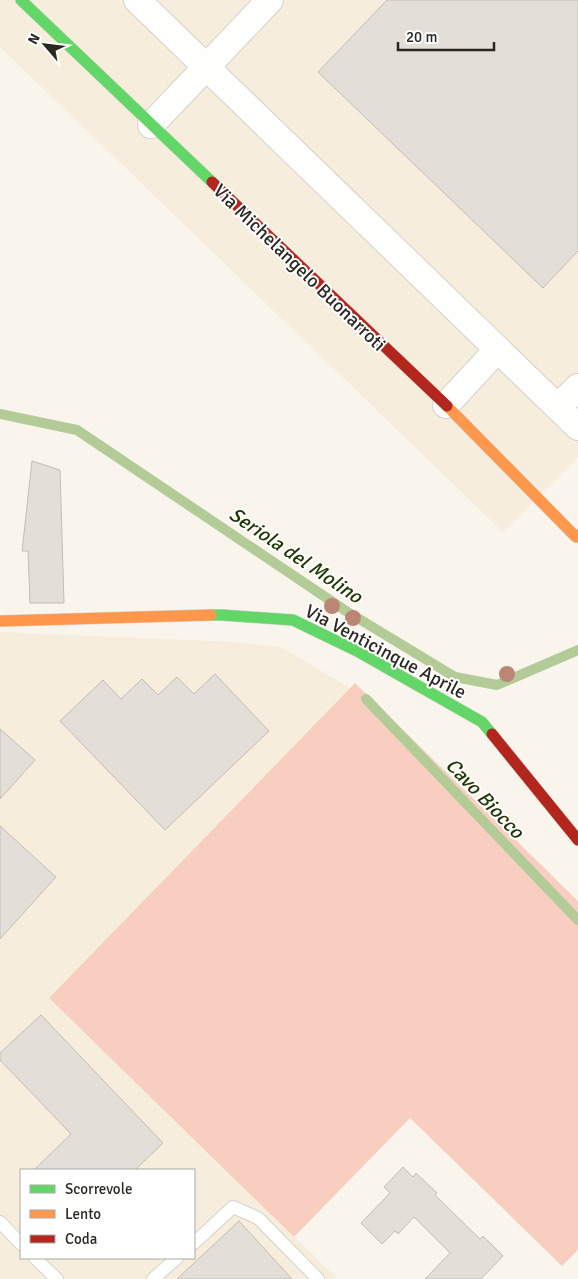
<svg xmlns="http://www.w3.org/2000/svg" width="578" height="1279" font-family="Signika,sans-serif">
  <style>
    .built { fill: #f6eddc; fill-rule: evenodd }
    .green { fill: #f8cec1 }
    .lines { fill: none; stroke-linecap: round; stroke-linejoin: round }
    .stream { stroke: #b2cb97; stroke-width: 10 }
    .building { fill: #e4ded8; stroke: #c1bdb7 }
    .lane-casing { stroke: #d6d2cb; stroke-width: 14 }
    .street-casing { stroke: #d6d2cb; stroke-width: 28 }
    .fast-casing { stroke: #d6d2cb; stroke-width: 12 }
    .slow-casing { stroke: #d6d2cb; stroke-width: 12 }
    .jam-casing { stroke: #d6d2cb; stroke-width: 12 }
    .lane { stroke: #fefefc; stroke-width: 12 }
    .street { stroke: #fefefc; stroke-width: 26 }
    .fast { stroke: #63d668; stroke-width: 11 }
    .slow { stroke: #ff974d; stroke-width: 11 }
    .jam { stroke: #b3261e; stroke-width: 11 }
    .tree { fill: #bc8676 }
    .labels { text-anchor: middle; stroke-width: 4; stroke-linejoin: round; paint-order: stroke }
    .street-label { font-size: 19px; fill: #2b2721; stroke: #fff }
    .water-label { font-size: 20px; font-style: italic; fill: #1f3502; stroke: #fff }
  </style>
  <rect width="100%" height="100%" fill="#f9f5ec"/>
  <path class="built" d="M0,0H578V457L503,532L0,47Z
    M0,632L234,642L281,647L350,688L49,998L338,1279H0ZM21,1170H194V1258H21Z"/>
  <path class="green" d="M355,683L578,901V1250L562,1266L410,1118L294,1237L49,998Z"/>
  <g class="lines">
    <path class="stream" d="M0,414L77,430L346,611L455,677L497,685L578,650
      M366,699L578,920"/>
  </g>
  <path class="building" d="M387,0H578V251L543,288L318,72Z
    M32,461L60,470L64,603H30L28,551H22Z
    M215,674L269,731L165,830L60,721L103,680L121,699L142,679L158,695L177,677L194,694Z
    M0,729L35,760L0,799Z
    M0,826L56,877L0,939Z
    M41,1015L163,1143L135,1170H34L71,1134L0,1060V1053Z
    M403,1167L413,1177L416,1173L437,1193L435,1195L480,1239L483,1236L503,1256L481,1279H425L450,1253L414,1217L398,1234L395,1231L382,1244L361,1223L390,1193L384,1187Z
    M239,1221L292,1279H177Z"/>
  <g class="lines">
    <defs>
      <path id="lane" d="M0,1222L21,1244
        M194,1243L233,1207L258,1218L318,1279
        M35,1258L57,1279
        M153,1279L177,1258"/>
      <path id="street" d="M137,0L578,427
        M151,125L270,0
        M446,405L498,349
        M558,407L578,387"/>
      <path id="fast" d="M21,0L212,182
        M211,615H222L293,620L357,651L482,722L492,734"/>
      <path id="slow" d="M447,406L576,537L578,535
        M0,621L211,615"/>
      <path id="jam" d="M212,182L447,406
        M492,734L578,840"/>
    </defs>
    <use href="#lane" class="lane-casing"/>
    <use href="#street" class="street-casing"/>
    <use href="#fast" class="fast-casing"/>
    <use href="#slow" class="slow-casing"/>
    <use href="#jam" class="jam-casing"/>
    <use href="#lane" class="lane"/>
    <use href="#street" class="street"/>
    <use href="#fast" class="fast"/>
    <use href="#slow" class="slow"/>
    <use href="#jam" class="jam"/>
  </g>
  <g class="tree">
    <circle cx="332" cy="606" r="8"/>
    <circle cx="353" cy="618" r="8"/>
    <circle cx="507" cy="674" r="8"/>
  </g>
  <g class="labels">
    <g class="street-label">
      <text transform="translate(300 267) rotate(44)" y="7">Via Michelangelo Buonarroti</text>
      <text transform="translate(386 651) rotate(28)" y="7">Via Venticinque Aprile</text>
    </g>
    <g class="water-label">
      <text transform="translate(296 555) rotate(34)" y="7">Seriola del Molino</text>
      <text transform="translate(485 798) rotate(46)" y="7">Cavo Biocco</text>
    </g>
  </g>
  <rect x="20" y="1169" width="175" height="90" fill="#ffffff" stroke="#aaa9a6"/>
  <rect x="30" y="1185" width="25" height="8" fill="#63d668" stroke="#aaa9a6"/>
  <text x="65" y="1194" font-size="15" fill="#2b2721">Scorrevole</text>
  <rect x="30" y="1210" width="25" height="8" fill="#ff974d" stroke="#aaa9a6"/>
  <text x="65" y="1219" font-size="15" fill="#2b2721">Lento</text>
  <rect x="30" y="1235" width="25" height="8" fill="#b3261e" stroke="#aaa9a6"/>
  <text x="65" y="1244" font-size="15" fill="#2b2721">Coda</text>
  <g transform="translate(45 45) rotate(298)" stroke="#ffffff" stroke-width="4" paint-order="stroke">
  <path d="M0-4L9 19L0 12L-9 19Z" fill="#2b2721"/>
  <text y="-8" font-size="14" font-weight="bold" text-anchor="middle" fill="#2b2721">N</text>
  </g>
  <path d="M398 42v8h96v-8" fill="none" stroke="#2b2721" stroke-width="2.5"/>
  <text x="406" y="42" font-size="15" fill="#2b2721" stroke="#ffffff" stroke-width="4" paint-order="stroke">20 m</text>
</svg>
